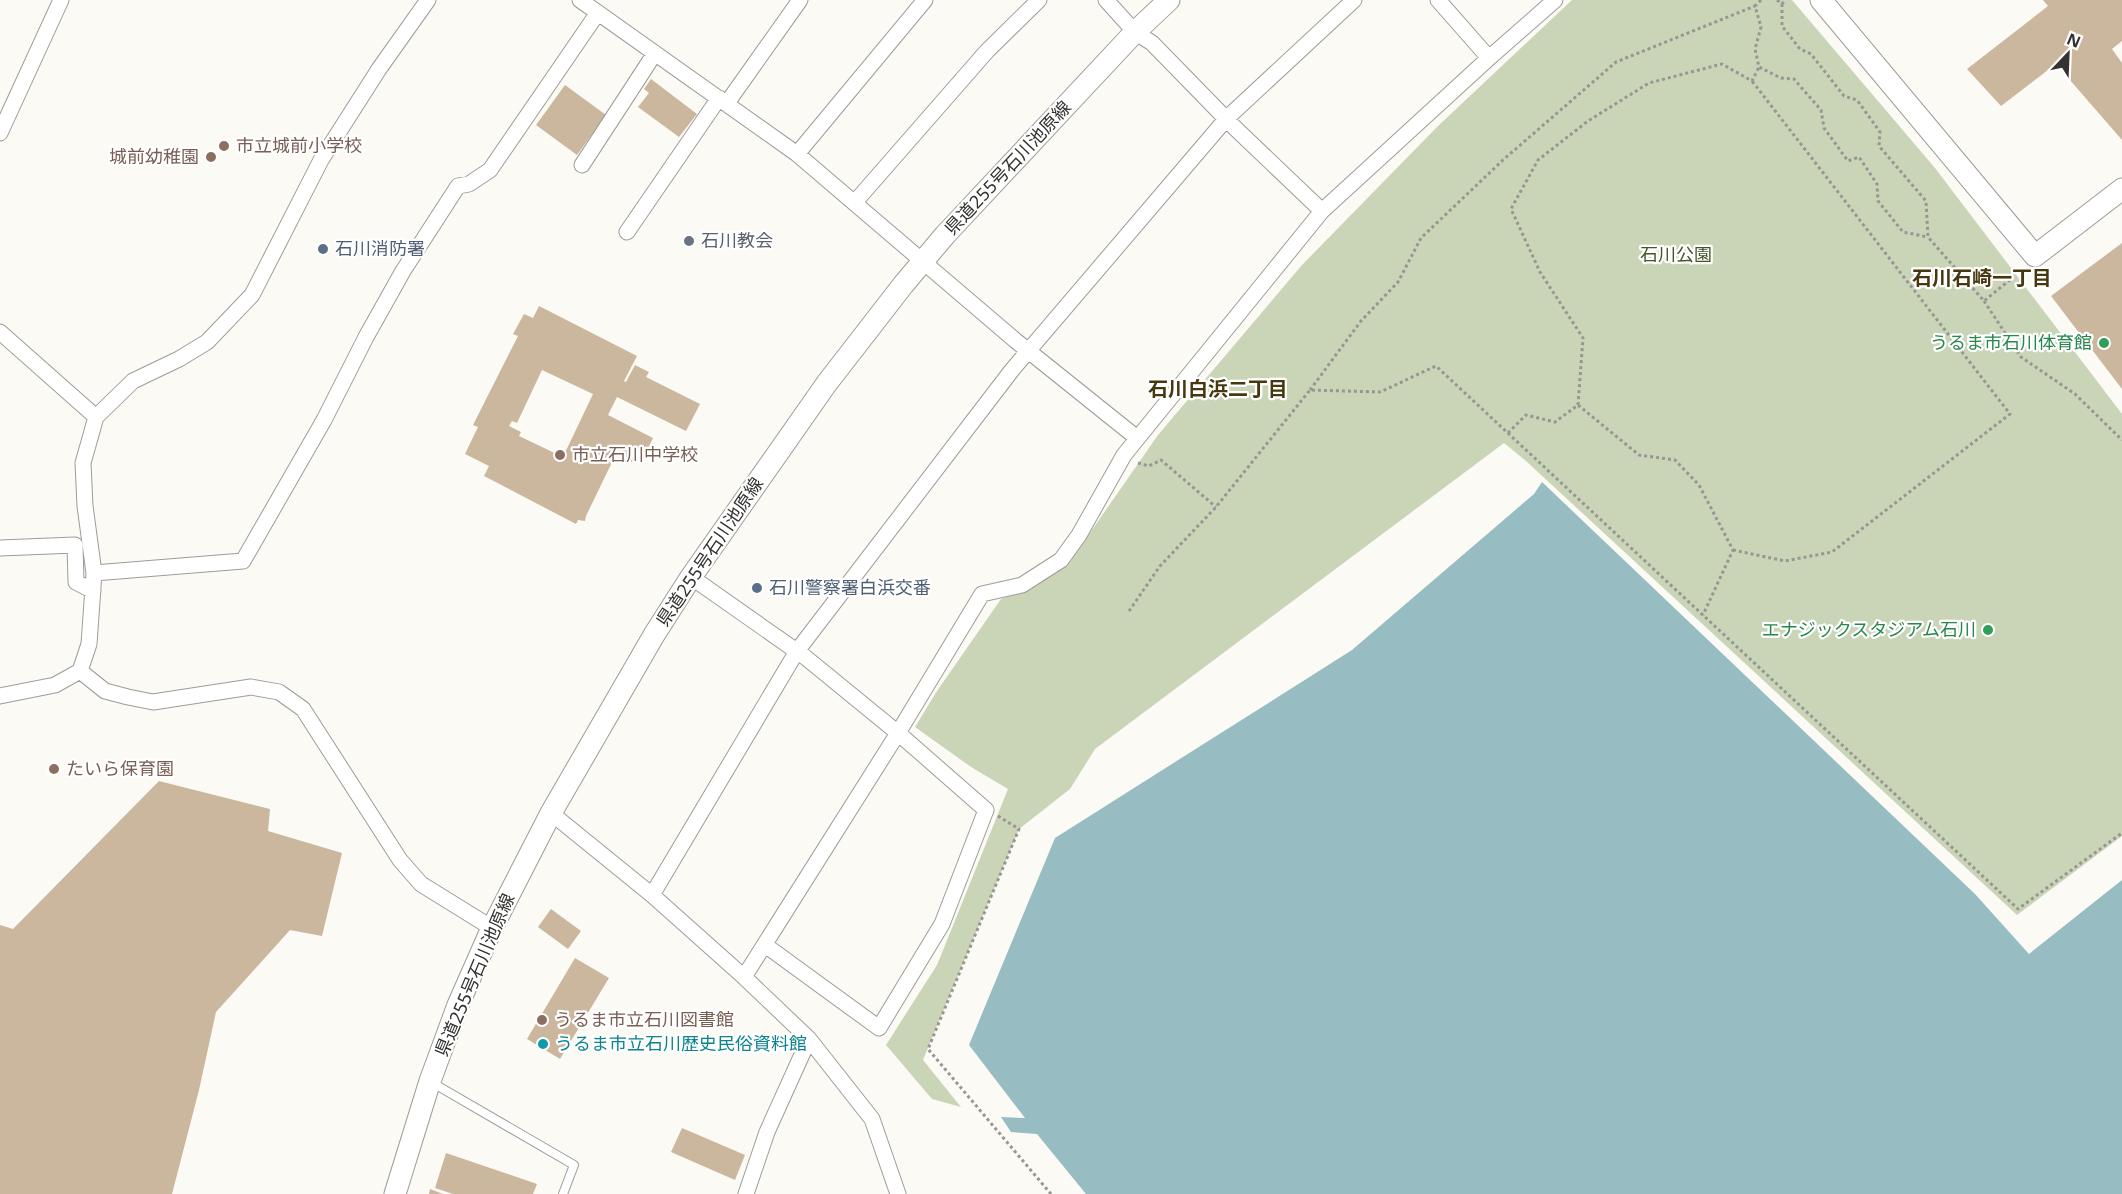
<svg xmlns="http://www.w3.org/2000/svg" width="2122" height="1194" font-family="'Noto Sans','Noto Sans JP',sans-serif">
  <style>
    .green { fill: #cad5b8 }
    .water { fill: #97bdc3 }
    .building { fill: #cbb79d; fill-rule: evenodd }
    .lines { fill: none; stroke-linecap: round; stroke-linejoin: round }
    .lane-casing { stroke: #9e9c97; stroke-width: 10 }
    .street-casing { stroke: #9e9c97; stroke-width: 17 }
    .secondary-casing { stroke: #9e9c97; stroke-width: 23 }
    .path { stroke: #979692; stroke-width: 3; stroke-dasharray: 3 3; stroke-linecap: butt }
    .lane { stroke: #fff; stroke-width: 8 }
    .street { stroke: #fff; stroke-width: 15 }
    .secondary { stroke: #fff; stroke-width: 21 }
    .education-dot { fill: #8d6e63; stroke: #fff; stroke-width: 2 }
    .worship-dot { fill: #6b7280; stroke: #fff; stroke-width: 2 }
    .service-dot { fill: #5c6f8a; stroke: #fff; stroke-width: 2 }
    .leisure-dot { fill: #2e9e5b; stroke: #fff; stroke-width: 2 }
    .culture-dot { fill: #0f9aa8; stroke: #fff; stroke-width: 2 }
    .labels { text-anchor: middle; stroke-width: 4.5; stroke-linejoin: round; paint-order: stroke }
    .education-label { font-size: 18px; fill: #785e54; stroke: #fff; text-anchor: start }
    .street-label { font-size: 18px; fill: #333230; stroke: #fff }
    .worship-label { font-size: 18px; fill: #5b616d; stroke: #fff; text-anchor: start }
    .service-label { font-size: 18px; fill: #4e5e75; stroke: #fff; text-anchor: start }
    .park-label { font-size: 18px; fill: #455526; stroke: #fff }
    .leisure-label { font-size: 18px; fill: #27864d; stroke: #fff; text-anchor: end }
    .culture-label { font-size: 18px; fill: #0d838f; stroke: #fff; text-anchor: start }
    .neighbourhood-label { font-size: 20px; font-weight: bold; fill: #46370e; stroke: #fff }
  </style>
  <rect width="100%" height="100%" fill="#fbfaf4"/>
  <path class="green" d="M1572,0H1792L1935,168L2122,414V836L2017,915L1526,461L1504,443L1095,749L1070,789L1019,829L923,1060L961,1107L932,1099L886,1045L937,965L1008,789L971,767L915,727L937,691L1001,599L1023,591L1069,563L1158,435L1302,265L1438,126Z"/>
  <path class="water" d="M1542,482L1975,894L2029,954L2122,880V1194H1086L1037,1134L1011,1132L1001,1117L1025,1118L969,1045L1055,838L1352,650L1534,494Z"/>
  <path class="building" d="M2043,0H2122V41L2112,49L2122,63V140L2056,64L2001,106L1967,69L2048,6Z
    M651,79L697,114L679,137L638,107L649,93L644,89Z
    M565,85L606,115L577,155L536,125Z
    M2122,243V389L2051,296Z
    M539,306L637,356L624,381L626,382L635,365L649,372L646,377L700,404L686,431L617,397L608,415L653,438L646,452L639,449L632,462L616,454L586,516L585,521L578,520L576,524L484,476L489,466L465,454L478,427L473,425L518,336L513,334L524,314L533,318ZM542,370L593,394L563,457L519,436L521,432L509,426L512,421L517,423Z
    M159,781L270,809L268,831L342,853L322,936L290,930L216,1012L199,1090L172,1194H0V925L13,929Z
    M551,909L581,931L568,949L538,927Z
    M575,958L609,978L560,1059L527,1039Z
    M682,1128L745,1155L735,1180L671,1152Z
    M446,1153L537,1184L533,1194H453L435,1188Z
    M430,1189L443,1194H429Z"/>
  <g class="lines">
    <defs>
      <path id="lane" d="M431,1082L574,1165L563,1194"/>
      <path id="street" d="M580,0L797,154L1016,341L1137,438
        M1106,0L1135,32L1152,43L1235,128L1322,211
        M1438,0L1489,58
        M727,103L800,0
        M0,133L61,0
        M797,154L925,0
        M582,165L655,53
        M855,202L987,51L1039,0
        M627,232L719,98
        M0,332L96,417
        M0,548L75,545L76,582L93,591
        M94,573L243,561L324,420L366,337L403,271L458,186L469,184L490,170L597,14
        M691,577L805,657L898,733L986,810L942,924L879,1028L765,945
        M80,671L105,691L128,697L153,702L251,687L279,692L303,709L400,860L421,884L492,928
        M0,696L55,685L80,671L89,644L94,573L85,506L83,463L96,417L133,381L179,359L207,342L252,295L321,160L379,69L428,0
        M551,813L652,895L744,977L809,1039L872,1119L898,1194
        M652,895L797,651L1012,370L1227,118L1354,0
        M744,977L898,733L982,594L1022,585L1061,560L1079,535L1124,455L1322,211L1489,58L1555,0
        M746,1194L767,1132L809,1039"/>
      <path id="secondary" d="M1821,0L2035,256L2122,189
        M395,1194L430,1081L458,1005L492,928L551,813L654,635L691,577L827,383L903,285L945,235L1135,32L1169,0"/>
    </defs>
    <use href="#lane" class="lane-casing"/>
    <use href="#street" class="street-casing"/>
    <use href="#secondary" class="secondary-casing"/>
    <path class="path" d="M1761,0L1755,6L1761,27L1755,49L1759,67L1781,78L1794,79L1821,110L1824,128L1848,161L1859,157L1877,184L1878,201L1903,232L1928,237
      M1777,0L1782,4L1785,0
      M1782,4V26L1800,49L1811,54L1844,96L1857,100L1880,132L1879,146L1926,201L1928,237L1984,301L2011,279
      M1984,301L2021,357L2075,394L2122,440
      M1310,390L1361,321L1398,282L1421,238L1503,160L1616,62L1755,6
      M1578,405L1583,338L1540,272L1511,209L1538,160L1588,121L1649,83L1722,64L1752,81L1759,67
      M1508,433L1526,415L1555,422L1578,405L1639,455L1675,460L1699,485L1733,550L1703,615
      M1138,463L1149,466L1161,460L1216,507
      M1733,550L1785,561L1832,552L2010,414L1752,81
      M1129,611L1160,566L1216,507L1310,390L1380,392L1436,366L2018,909L2122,833
      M998,816L1019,829L928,1049L1051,1194"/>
    <use href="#lane" class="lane"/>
    <use href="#street" class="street"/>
    <use href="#secondary" class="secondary"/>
  </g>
  <g class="education-dot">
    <circle cx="224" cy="146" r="6"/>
    <circle cx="211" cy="157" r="6"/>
    <circle cx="560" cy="455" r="6"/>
    <circle cx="54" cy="769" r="6"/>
    <circle cx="542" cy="1020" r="6"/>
  </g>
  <circle class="worship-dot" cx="689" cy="241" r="6"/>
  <g class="service-dot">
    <circle cx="323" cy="249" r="6"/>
    <circle cx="757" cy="588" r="6"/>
  </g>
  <g class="leisure-dot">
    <circle cx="2104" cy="343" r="6"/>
    <circle cx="1988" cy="630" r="6"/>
  </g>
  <circle class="culture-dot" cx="543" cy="1044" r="6"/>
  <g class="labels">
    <g class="education-label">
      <text x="236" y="152">市立城前小学校</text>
      <text x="199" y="163" text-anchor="end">城前幼稚園</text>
      <text x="572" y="461">市立石川中学校</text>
      <text x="66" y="775">たいら保育園</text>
      <text x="554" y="1026">うるま市立石川図書館</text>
    </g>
    <g class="street-label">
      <text transform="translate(1008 168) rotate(-47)" y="6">県道255号石川池原線</text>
      <text transform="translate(710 552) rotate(-56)" y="6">県道255号石川池原線</text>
      <text transform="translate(475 975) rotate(-67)" y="6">県道255号石川池原線</text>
    </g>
    <g class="worship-label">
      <text x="701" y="247">石川教会</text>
    </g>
    <g class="service-label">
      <text x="335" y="255">石川消防署</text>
      <text x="769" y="594">石川警察署白浜交番</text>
    </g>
    <g class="park-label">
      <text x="1676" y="261">石川公園</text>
    </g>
    <g class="leisure-label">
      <text x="2092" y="349">うるま市石川体育館</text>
      <text x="1976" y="636">エナジックスタジアム石川</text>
    </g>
    <g class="culture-label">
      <text x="555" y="1050">うるま市立石川歴史民俗資料館</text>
    </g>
    <g class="neighbourhood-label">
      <text x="1982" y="285">石川石崎一丁目</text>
      <text x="1218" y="396">石川白浜二丁目</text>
    </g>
  </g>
  <g transform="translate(2068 54) rotate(23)" stroke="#ffffff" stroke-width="4.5" paint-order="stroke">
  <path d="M0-4.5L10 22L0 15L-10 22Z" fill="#333230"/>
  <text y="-9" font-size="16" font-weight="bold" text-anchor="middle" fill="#333230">N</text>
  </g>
</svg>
